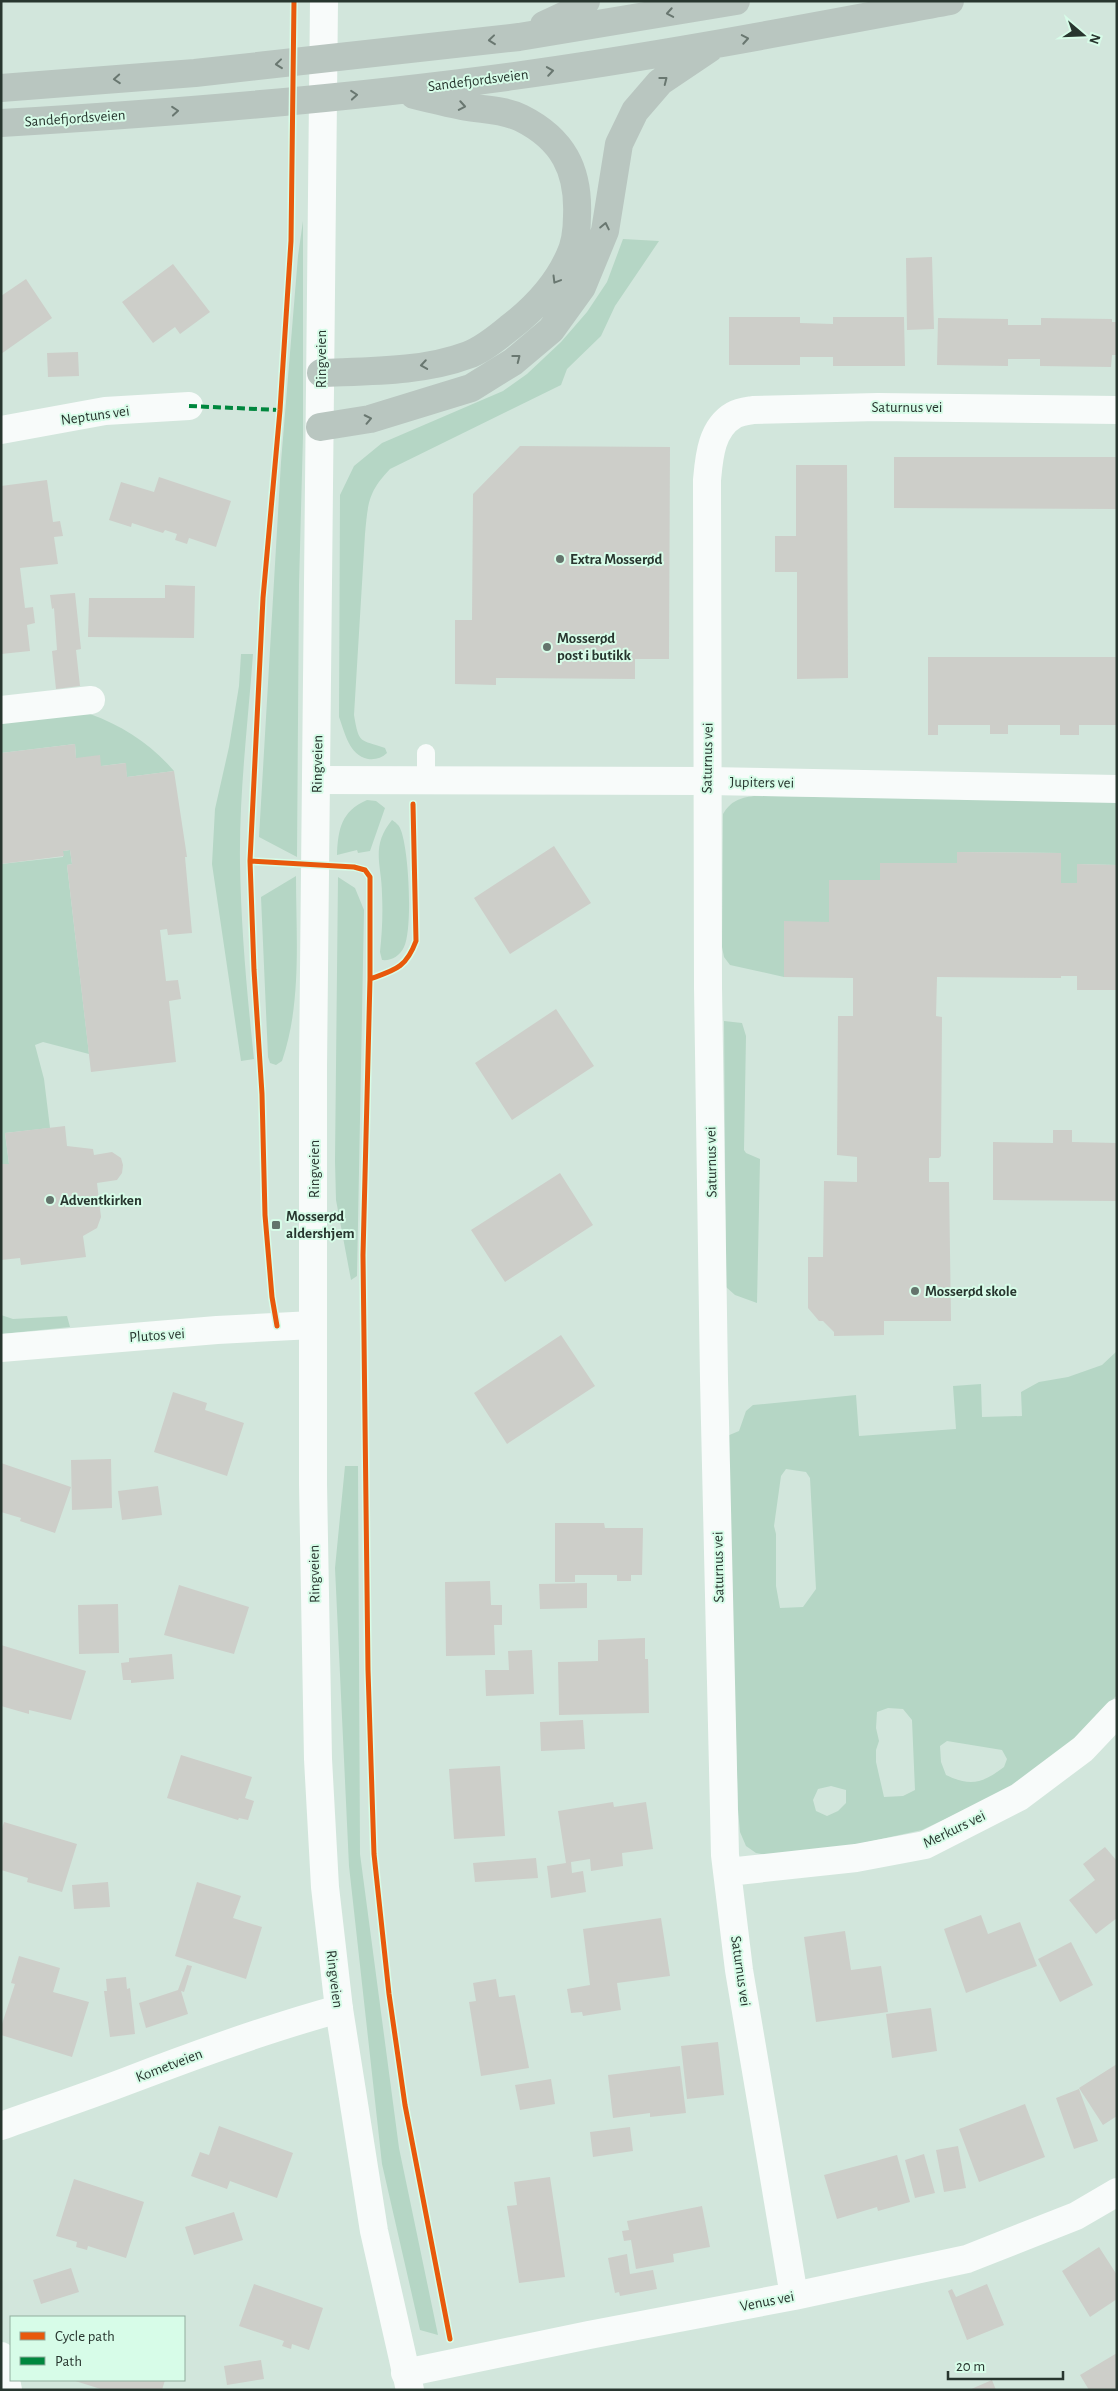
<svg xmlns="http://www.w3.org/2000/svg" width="1118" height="2391" font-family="'Alegreya Sans',sans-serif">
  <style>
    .green { fill: #b5d6c5; fill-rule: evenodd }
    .building { fill: #cdcec9 }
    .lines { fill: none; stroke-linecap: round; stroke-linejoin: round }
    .service { stroke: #f8fbfa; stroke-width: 18 }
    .minor { stroke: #f8fbfa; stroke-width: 28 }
    .secondary { stroke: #f8fbfa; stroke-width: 28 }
    .primary { stroke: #b9c6c0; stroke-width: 28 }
    .quiet { stroke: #00873e; stroke-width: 4; stroke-dasharray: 8 4; stroke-linecap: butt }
    .cycleway-casing { stroke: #d7fce8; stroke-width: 8 }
    .cycleway { stroke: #e8590c; stroke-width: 5 }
    .oneway { stroke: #697770 }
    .poi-dot { fill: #64746c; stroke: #d7fce8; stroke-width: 2 }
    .labels { text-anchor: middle; stroke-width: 4; stroke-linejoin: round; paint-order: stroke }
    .street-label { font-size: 15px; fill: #28362f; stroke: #d7fce8 }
    .poi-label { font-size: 15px; font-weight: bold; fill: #28362f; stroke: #d7fce8; text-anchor: start }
  </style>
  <rect width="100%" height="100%" fill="#d2e6dc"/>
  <path class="green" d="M303,221V436L299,585L297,857L259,837L281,462L298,256Z
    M623,239L659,241L615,306L601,336L567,369L561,385L390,469C368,492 368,503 365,534L354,715C359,745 360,739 385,748L387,753C382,758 375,760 368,759C349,755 345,733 339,717L340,495L354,466L382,443L503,391L527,374L561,342L587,312L607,282Z
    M241,654H253C248,723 239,793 240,863C241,928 247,994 254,1059L241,1061L212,864L215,809L229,747L239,686Z
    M90,714C123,726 151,744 174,771L127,777L125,763L101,766L76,758L75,744L1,753V718Z
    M754,796L1117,801V865L1078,864L1077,883H1061V853L958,852L957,863L880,880H830L829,922H784V977L730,965L724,957L722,947L723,814C731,801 739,798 754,796Z
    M367,800L376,801L385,808L370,851L358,853L357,850L337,855C338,830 341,811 367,800Z
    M392,820C395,822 399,825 400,828C409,847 413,929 404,947C400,956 391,961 382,960L380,952C382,933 383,914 382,894C382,865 370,847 392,820Z
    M70,850L72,864L67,865L89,1054L43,1042L35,1045L44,1079L50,1128L5,1133L9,1164H1V864L63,857V851Z
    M296,876C296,936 302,1003 282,1061L276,1065L270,1063L268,1057L261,897Z
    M338,877L355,888L364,910L357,1276L351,1280L336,1200L335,1161Z
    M724,1021L742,1023L746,1036L744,1150L746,1153L760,1159L757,1303L735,1295L726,1287Z
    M1,1315L13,1319L67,1316L70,1327L1,1334Z
    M1117,1351V1695L1073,1742L1011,1788L922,1830L854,1845L771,1856L756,1853L746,1846L740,1832L738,1809L727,1436L739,1431L746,1411L753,1405L856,1395L859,1436L956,1429L953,1386L981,1384L982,1417L1022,1416L1021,1392L1039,1382L1068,1377L1102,1365ZM786,1469L806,1472L810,1478L816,1589L803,1607L780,1608L776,1586V1534L774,1526L781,1476ZM888,1708L903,1709L912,1720L915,1790L903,1796L884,1797L876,1762V1750L879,1741L876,1728L877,1712ZM947,1741L1002,1750L1007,1759L1004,1767C983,1783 971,1787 946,1775L941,1762L940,1746ZM831,1786L846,1790V1803L838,1811L827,1816L816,1811L813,1800L818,1789Z
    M345,1466H358L360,1854L399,2148L438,2335L420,2330L382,2164L349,1866L335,1568Z"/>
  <path class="building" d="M932,257L934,329L907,330L906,258Z
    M173,264L210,312L180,334L175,327L153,343L122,302Z
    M26,279L52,318L1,354V296Z
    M729,317H800V323L833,324V317H904L905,366H833V357H800V365H729Z
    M938,318L1008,319V325H1041V318L1112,319V322H1117V355H1112L1111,367L1040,366V359H1008V366L937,365Z
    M78,352L79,376L48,377L47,353Z
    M520,446L670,447L669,659H635V679L496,678V685L455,684V620H472L473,494Z
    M894,457H1117V509L894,508Z
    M796,465H847L848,678L797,679V572H775V536H796Z
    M159,477L231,501L216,547L189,538L187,544L175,540L177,534L165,530L163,533L132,523L131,527L109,520L121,482L154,492Z
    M47,480L53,522L60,521L63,536L54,537L58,564L20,568L25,608L33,607L35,623L27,625L30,651L1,654V486Z
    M165,585L195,586L194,638L88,637L89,598H165Z
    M75,593L81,649L76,650L80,686L56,689L52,651L57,650L54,608L52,609L50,595Z
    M928,657H1117V725H1079V735H1060V725H1008V734H990V725H938V735H928Z
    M75,744L76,758L100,755L101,766L126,763L127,777L174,771L187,857H185L192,933L168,935L167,929L160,930L166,981L178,980L181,999L169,1001L176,1062L91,1072L67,865L72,864L70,850L63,851L64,856L1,864V753Z
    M554,846L591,903L510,954L474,898Z
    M957,852L1061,853V883H1077V864L1117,865V990H1077V976H1061V978L937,977L936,1016L942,1017L941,1156L939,1158H929V1182H949L951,1321H884V1335L834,1336V1332L823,1321H819L808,1308V1257H823L824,1181L857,1182V1157L837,1155L838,1016H853V978L784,977V921L829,922V880H880V863H957Z
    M556,1009L594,1066L512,1120L475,1063Z
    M65,1126L67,1146L93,1149L94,1155L112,1152L121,1158L123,1165L122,1173L117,1180L97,1183L101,1217L97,1228L83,1236L86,1257L21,1265L20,1258L1,1260V1164H9L5,1133Z
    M1053,1130H1072V1142L1117,1143V1201L993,1200V1142L1053,1143Z
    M560,1173L593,1225L505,1282L471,1230Z
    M561,1335L595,1386L507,1444L474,1393Z
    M173,1392L207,1403L205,1410L244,1423L227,1476L154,1452Z
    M111,1459L112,1508L72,1510L71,1460Z
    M1,1463L71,1487L55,1533L20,1521L21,1518L1,1512Z
    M158,1486L162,1515L122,1520L118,1491Z
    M555,1523H604L605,1528H643L642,1575H631V1581H617V1575H575V1582H555Z
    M490,1581L491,1605H502V1625H494L495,1655L446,1656L445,1582Z
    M587,1583V1608L540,1609L539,1584Z
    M179,1585L249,1607L234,1654L164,1635Z
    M118,1604L119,1653L79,1654L78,1605Z
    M645,1638V1659H648L649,1713L559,1715L558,1662L598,1661V1640Z
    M1,1645L86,1671L71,1720L29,1710V1714L1,1706Z
    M532,1650L534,1694L486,1696L485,1670H509L508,1651Z
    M172,1654L174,1679L131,1683V1680H123L121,1663L129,1662V1658Z
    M583,1720L585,1749L541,1751L540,1722Z
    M181,1755L252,1777L245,1798L254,1801L248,1820L239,1818L238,1820L167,1798Z
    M500,1766L505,1836L454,1839L449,1769Z
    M613,1802L614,1807L646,1802L653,1849L622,1853L623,1866L591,1871L590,1859L571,1862L572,1873L583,1871L586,1892L551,1898L547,1866L566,1863L558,1811Z
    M4,1822L77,1844L62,1892L27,1882L28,1878L1,1870V1832Z
    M1105,1847L1117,1861V1918L1096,1934L1069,1900L1095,1880L1083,1864Z
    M536,1858L538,1878L475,1882L473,1863Z
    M108,1882L110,1907L74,1909L72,1885Z
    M197,1882L241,1896L233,1918L262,1927L246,1979L175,1956Z
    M981,1915L988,1934L1020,1922L1037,1966L966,1993L944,1929Z
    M661,1918L670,1976L617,1983L621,2010L583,2016L582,2012L571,2013L567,1989L590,1985L583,1929Z
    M845,1931L851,1970L881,1966L888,2012L816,2022L804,1937Z
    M1071,1942L1093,1985L1060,2002L1038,1959Z
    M19,1956L60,1968L53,1992L89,2002L72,2057L1,2035V2027L15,1984L11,1983Z
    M187,1965L192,1966L184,1992L181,1991L188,2014L146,2028L139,2003L178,1990Z
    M126,1977L127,1989L130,1988L135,2034L110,2037L104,1991H107L106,1979Z
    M496,1979L499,1997L515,1995L529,2068L481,2076L469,2002L476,2001L473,1983Z
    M931,2008L937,2051L892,2058L886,2014Z
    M718,2042L724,2095L687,2099L681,2046Z
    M1117,2064V2116L1103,2125L1079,2088Z
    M680,2066L686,2113L650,2117V2113L613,2118L608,2075Z
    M551,2079L555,2104L520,2110L515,2085Z
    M1079,2089L1098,2141L1074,2149L1056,2098Z
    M1025,2104L1045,2157L979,2182L959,2129Z
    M219,2126L293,2153L277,2198L230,2181L227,2189L191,2176L200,2152L209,2155Z
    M630,2127L633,2151L593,2157L590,2132Z
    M958,2146L966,2188L944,2192L936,2150Z
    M924,2154L935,2193L915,2198L905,2160Z
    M897,2155L910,2202L878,2211L877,2207L837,2219L824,2175Z
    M550,2177L565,2277L519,2283L507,2206L517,2205L514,2182Z
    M74,2179L144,2202L126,2258L88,2246L87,2250L76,2247L77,2242L56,2236Z
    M702,2206L710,2247L673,2254L674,2262L636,2269L631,2240L624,2241L622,2231L629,2230L627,2221Z
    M234,2212L243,2240L194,2255L185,2227Z
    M1099,2247L1117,2275V2299L1090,2317L1062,2271Z
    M627,2254L630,2274L653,2270L657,2289L620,2296L619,2292L615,2293L608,2258Z
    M71,2268L79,2292L41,2304L33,2280Z
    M254,2284L323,2308L309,2350L292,2344L291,2349L282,2346L284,2341L239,2326Z
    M987,2284L1004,2325L967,2340L948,2291L952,2289L956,2297Z
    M1117,2353V2390H1089L1080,2375Z
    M261,2360L264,2379L227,2385L224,2366Z
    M72,2380H165L162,2390H104Z
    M992,2380L996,2390H969Z"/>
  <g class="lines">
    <path class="service" d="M426,753V780"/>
    <path class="minor" d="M1,430L105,411L189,406
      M1,710L91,700
      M316,780L708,781L1117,789
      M1,1348L217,1330L313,1325
      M728,1872L856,1858L925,1845L1019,1797L1083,1749L1117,1713
      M1,2126C43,2111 85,2097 127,2081C197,2054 266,2029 339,2009
      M794,2296L739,1970L725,1855L714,1379L708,987L707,480C709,458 711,428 734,415C739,412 747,411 753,410L878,407L1117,410
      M1,2356L8,2390
      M405,2373L589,2335L794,2296L967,2259L1076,2216L1117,2192"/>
    <path class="secondary" d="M324,1L313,1067V1484L318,1759L325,1887L339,2009L374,2231L410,2390"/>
    <path class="primary" d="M544,25L574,11L586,1
      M1,88L195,73L519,37L736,1
      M1,123C172,113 344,99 514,76C660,56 805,28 950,1
      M321,373C368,371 423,372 468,355C482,350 497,338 509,328C534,309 556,286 569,257C575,245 577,229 577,216C579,170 563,139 521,118C502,109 482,110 462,106C446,103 430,99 414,95
      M320,427L370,419L471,388L513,362L551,330L582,287L605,231L619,144L635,111L660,82L709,49"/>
    <path class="quiet" d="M189,406L280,410"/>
    <defs>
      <path id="cycleway" d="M294,1L291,241L280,410L263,598L250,861L354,867L365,870L370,877V979L363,1255L368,1670L374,1854L389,1994L405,2105L450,2339
        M250,861L254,970L262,1094L265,1215L272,1297L277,1326
        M370,979C395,970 406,968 416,941L413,804"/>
    </defs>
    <use href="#cycleway" class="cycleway-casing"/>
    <use href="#cycleway" class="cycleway"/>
  </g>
  <defs><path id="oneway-chevron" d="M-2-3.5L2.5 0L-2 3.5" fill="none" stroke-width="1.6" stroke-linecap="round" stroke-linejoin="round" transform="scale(1.25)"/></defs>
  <g class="oneway">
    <use href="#oneway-chevron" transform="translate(670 13) rotate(170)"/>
    <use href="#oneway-chevron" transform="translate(745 39) rotate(-10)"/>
    <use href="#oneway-chevron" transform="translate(492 40) rotate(174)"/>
    <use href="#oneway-chevron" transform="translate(279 64) rotate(174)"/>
    <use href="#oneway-chevron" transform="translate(550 71) rotate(-9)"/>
    <use href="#oneway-chevron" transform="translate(117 79) rotate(176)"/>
    <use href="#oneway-chevron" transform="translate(664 80) rotate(-38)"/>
    <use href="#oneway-chevron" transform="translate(354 95) rotate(-5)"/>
    <use href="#oneway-chevron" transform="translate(462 106) rotate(10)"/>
    <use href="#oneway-chevron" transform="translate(175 111) rotate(-5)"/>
    <use href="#oneway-chevron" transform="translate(605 226) rotate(-78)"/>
    <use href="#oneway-chevron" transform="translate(556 280) rotate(121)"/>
    <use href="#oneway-chevron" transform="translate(517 358) rotate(-38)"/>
    <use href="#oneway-chevron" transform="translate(424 365) rotate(171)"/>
    <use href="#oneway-chevron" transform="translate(368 419) rotate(-12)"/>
  </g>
  <g class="poi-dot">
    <circle cx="560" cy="559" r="5"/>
    <circle cx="547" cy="647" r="5"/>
    <circle cx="50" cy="1200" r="5"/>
    <rect x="271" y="1220" width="10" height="10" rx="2.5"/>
    <circle cx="915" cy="1291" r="5"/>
  </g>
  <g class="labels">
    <g class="street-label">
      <text transform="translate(478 80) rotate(-7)" y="5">Sandefjordsveien</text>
      <text transform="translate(75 118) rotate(-4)" y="5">Sandefjordsveien</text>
      <text transform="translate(321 359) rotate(-90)" y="5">Ringveien</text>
      <text x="907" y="412">Saturnus vei</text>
      <text transform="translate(95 415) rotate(-8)" y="5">Neptuns vei</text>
      <text transform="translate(707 758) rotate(-89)" y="5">Saturnus vei</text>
      <text transform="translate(317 764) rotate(-89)" y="5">Ringveien</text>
      <text transform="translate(762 782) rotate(1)" y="5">Jupiters vei</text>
      <text transform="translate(711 1162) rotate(-91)" y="5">Saturnus vei</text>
      <text transform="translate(314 1169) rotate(-90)" y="5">Ringveien</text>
      <text transform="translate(157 1335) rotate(-4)" y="5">Plutos vei</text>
      <text transform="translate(718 1567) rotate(-91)" y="5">Saturnus vei</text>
      <text transform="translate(314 1574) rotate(-91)" y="5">Ringveien</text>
      <text transform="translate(954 1829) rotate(-26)" y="5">Merkurs vei</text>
      <text transform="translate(741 1971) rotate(82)" y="5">Saturnus vei</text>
      <text transform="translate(335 1979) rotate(83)" y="5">Ringveien</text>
      <text transform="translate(169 2065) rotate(-21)" y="5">Kometveien</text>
      <text transform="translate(767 2301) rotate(-11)" y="5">Venus vei</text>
    </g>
    <g class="poi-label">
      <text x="570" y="564">Extra Mosserød</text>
      <text x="557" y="643">Mosserød<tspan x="557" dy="17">post i butikk</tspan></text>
      <text x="60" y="1205">Adventkirken</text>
      <text x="286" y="1221">Mosserød<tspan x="286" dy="17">aldershjem</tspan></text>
      <text x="925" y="1296">Mosserød skole</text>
    </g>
  </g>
  <rect width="1118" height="2391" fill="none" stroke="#28362f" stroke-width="5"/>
  <rect x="10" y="2316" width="175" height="65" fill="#d7fce8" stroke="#91ad9e"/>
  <rect x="20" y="2332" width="25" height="8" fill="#e8590c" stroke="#91ad9e"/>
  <text x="55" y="2341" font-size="15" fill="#28362f">Cycle path</text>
  <rect x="20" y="2357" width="25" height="8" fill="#00873e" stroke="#91ad9e"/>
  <text x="55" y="2366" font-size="15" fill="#28362f">Path</text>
  <g transform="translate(1083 35) rotate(109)" stroke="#d7fce8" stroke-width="4" paint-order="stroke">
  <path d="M0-4L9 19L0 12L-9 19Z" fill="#28362f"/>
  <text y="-8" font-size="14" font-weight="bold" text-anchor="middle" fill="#28362f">N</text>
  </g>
  <path d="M948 2371v8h115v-8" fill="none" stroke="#28362f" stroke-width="2.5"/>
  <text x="956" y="2371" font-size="15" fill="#28362f" stroke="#d7fce8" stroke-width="4" paint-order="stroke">20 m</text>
</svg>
